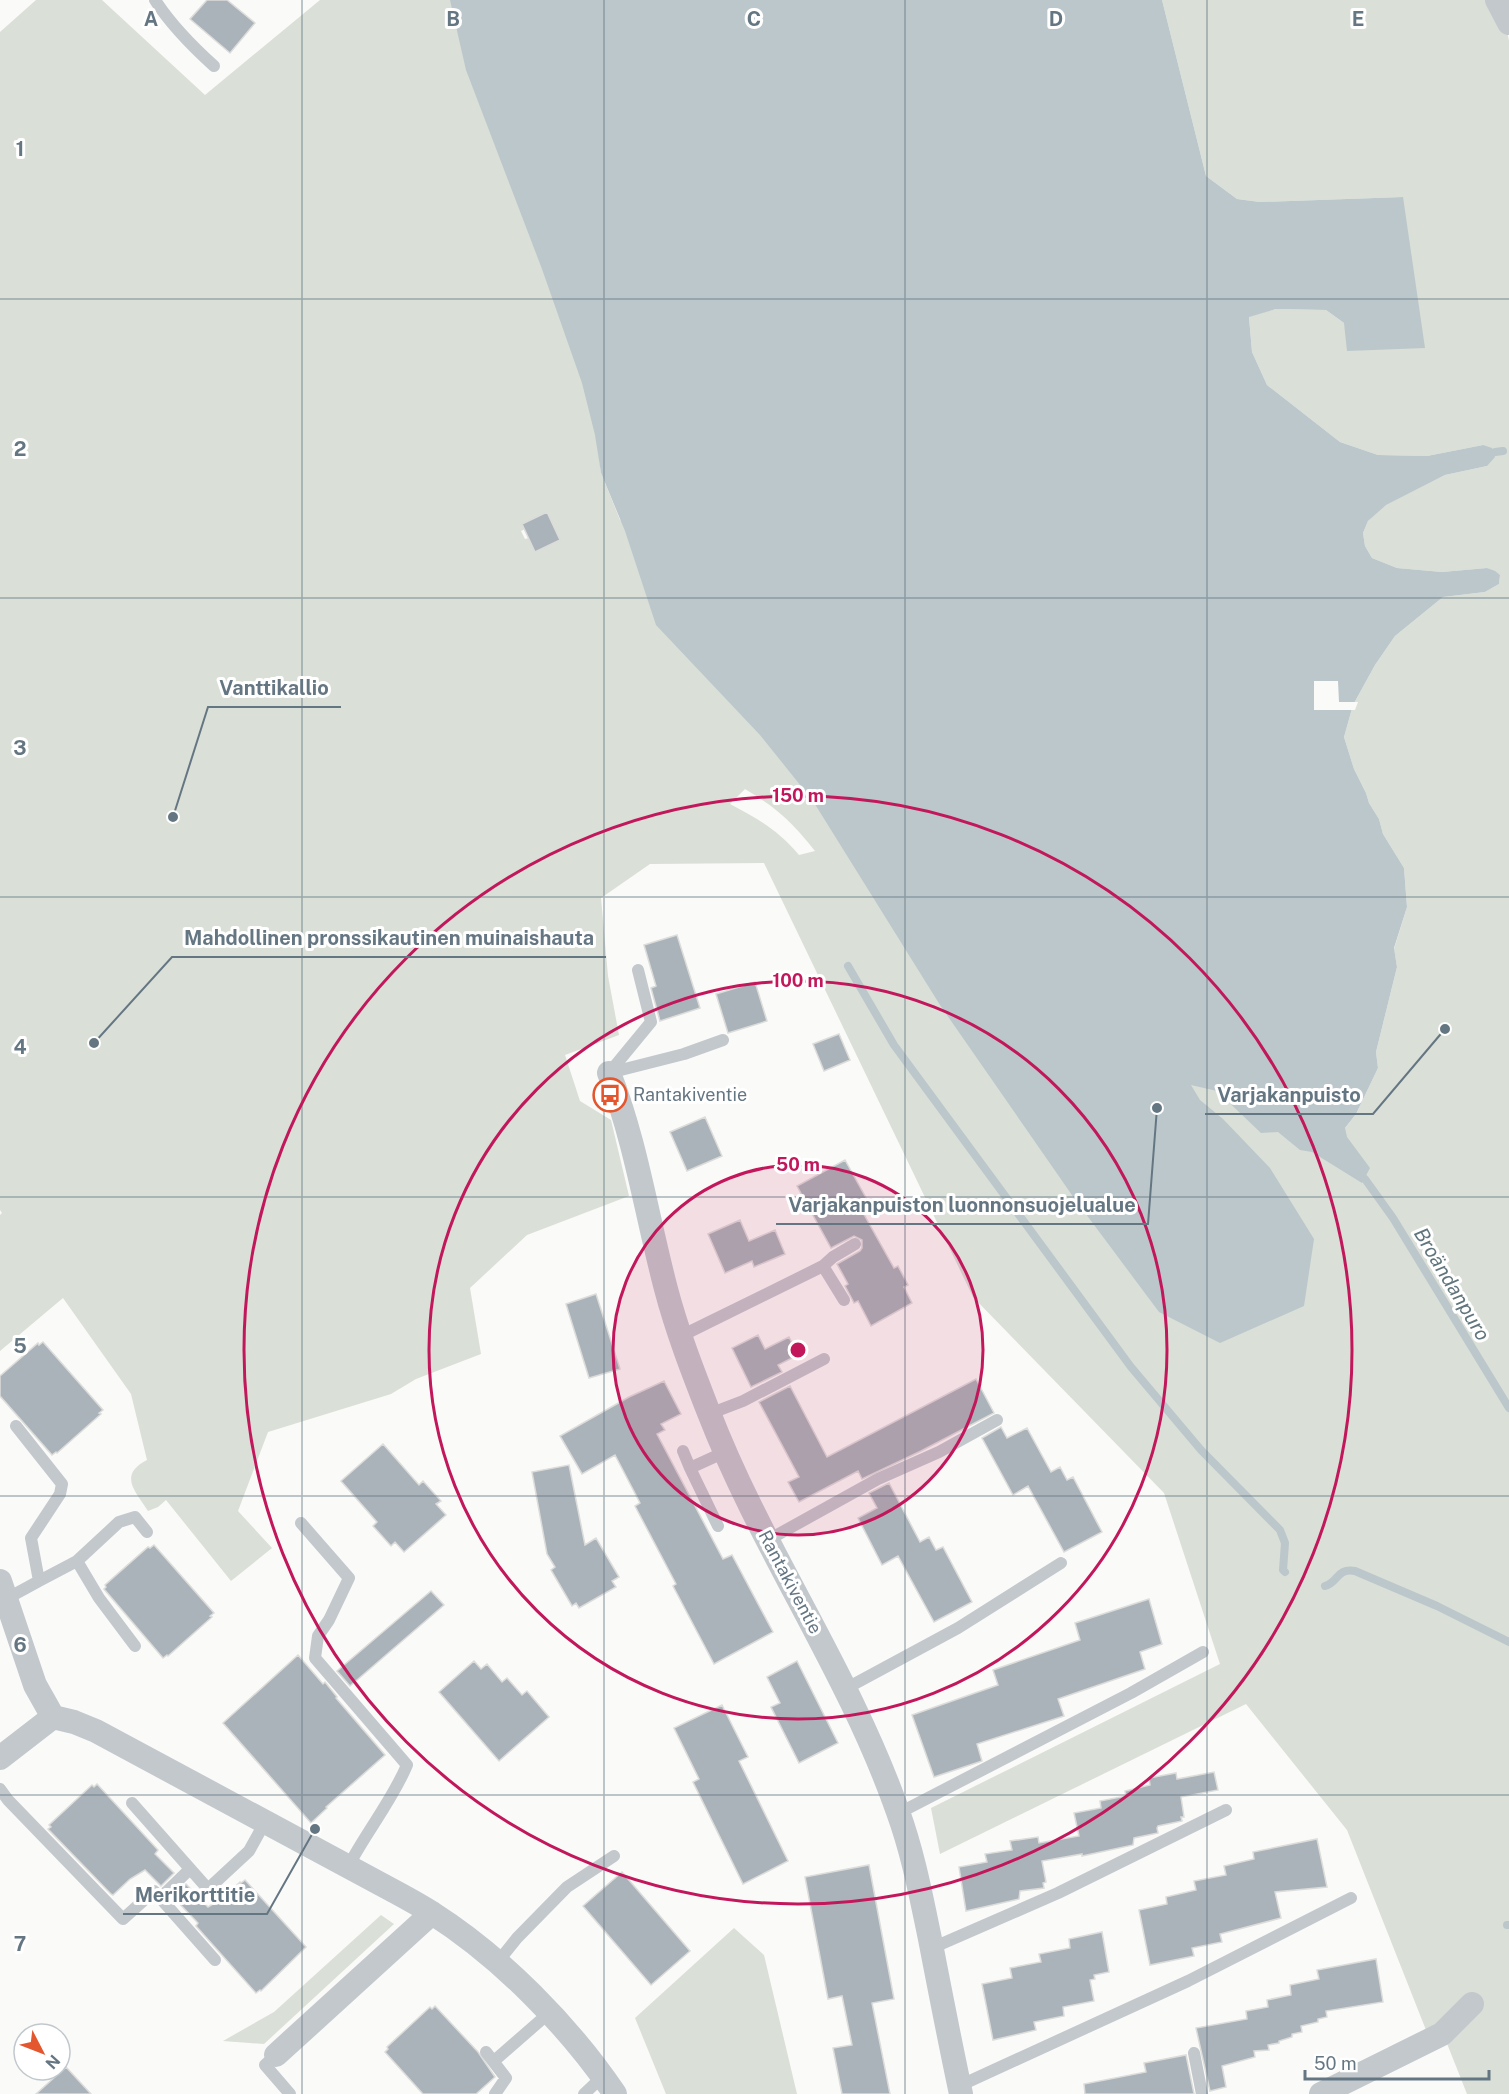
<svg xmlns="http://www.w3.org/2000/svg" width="1509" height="2094" font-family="'Public Sans',sans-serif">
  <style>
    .green { fill: #dadfd7; fill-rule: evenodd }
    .water { fill: #bbc7cb }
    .pier { fill: #fafaf8 }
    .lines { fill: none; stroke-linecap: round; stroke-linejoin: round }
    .stream { stroke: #bbc7cb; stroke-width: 8 }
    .building { fill: #aab3b9; stroke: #dcdcda; stroke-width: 1.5 }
    .service { stroke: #c3c8cc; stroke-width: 12 }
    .minor { stroke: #c3c8cc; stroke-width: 24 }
    .grid { fill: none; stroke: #657683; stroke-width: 1.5; stroke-opacity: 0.55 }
    .ring { fill: none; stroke: #c2185b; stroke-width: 3 }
    .labels { text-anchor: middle; stroke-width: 6; stroke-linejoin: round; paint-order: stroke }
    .poi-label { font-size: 18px; fill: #657683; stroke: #fff; text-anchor: start }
    .street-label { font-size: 18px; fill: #657683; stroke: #fff }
    .water-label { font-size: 20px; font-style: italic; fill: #60757c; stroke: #fff }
    .grid-label { font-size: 20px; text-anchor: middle; font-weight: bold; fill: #657683; stroke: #fff; stroke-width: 6; stroke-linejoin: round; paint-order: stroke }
    .centre { fill: #c2185b; stroke: #fff; stroke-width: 3 }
    .ring-label { font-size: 18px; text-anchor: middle; font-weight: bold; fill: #c2185b; stroke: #fff; stroke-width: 6; stroke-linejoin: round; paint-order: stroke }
    .leader { fill: none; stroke: #657683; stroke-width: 2 }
    .callout-dot { fill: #657683; stroke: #fff; stroke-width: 2 }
    .callout-label { font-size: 20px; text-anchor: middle; font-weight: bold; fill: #657683; stroke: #fff; stroke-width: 6; stroke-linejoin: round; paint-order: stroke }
  </style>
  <rect width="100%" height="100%" fill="#fafaf8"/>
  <path class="green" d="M36,0H102L205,95L320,0H608L599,457L601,473L620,520L1335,1141L1356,1114L1378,1068L1376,1052L1397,967L1394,949L1407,907L1404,868L1383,834L1379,819L1369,803L1366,793L1354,769L1344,737L1353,705L1375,665L1395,636L1443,597L1485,592L1499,584L1500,575L1487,568L1442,572L1397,568L1372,558L1365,546L1363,533L1368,521L1385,505L1445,475L1487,466L1483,445L1427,456L1378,455L1340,442L1267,385L1252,352L1249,316L1276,309L1326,310L1344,323L1402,197L1260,202L1237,199L1206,176L1162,0H1487L1507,30L1509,41V2094H1467L1446,2041L1426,2030L1347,1830L1246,1704L940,1854L931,1808L1220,1664L1164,1493L973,1297L764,863L650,864L601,898L608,976L619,1035L565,1055L580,1101L611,1120L629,1196L527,1235L470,1288L481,1354L416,1379L391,1394L268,1432L238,1511L272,1548L231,1581L166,1500L158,1507L148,1511C135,1491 118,1475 147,1460L131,1394L63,1298L0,1351V1215L2,1213L0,1210V32ZM547,512L560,540L535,551L529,538L525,539L521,531L525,529L523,524ZM745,789C778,809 791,821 815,851L799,855C778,830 758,819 730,804Z
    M381,1915L394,1924L264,2044L223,2041L274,2012Z
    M734,1928L764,1955L797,2094H666L635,2018Z"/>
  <path class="water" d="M450,0H1162L1206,176L1237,199L1260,202L1403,197L1425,348L1347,351L1344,323L1326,310L1276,309L1249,317L1252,352L1267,385L1340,442L1378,455L1427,456L1483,445L1492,448L1495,457L1487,466L1445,475L1386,505L1368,521L1363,533L1365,546L1372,558L1397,568L1442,572L1487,568L1495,571L1500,575L1499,584L1485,592L1443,597L1395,636L1375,665L1353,705L1344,737L1354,769L1366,793L1369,803L1379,819L1383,834L1404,868L1407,907L1394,948L1397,967L1376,1052L1378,1068L1356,1114L1345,1128L1347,1137L1370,1168L1362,1183L1312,1152L1300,1150L1278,1132L1261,1133L1217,1091L1191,1085L1200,1100L1223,1119L1270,1168L1314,1239L1304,1306L1220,1343L1159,1312L1074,1198L940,1005L813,801L760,735L656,625L625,531L601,473L595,435L582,383L542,269L466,70Z"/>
  <path class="pier" d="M1314,681H1338L1339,702H1358L1355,710H1314Z"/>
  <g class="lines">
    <path class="stream" d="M1495,452L1503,451
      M848,966L894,1045L1131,1367L1201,1450L1280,1530L1285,1543L1283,1570L1285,1572
      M1365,1179L1393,1218L1509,1408
      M1325,1586C1339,1582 1336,1568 1355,1571L1437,1606L1509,1642
      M1507,1925H1509"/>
  </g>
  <path class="building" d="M207,0H227L255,23L230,53L190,19Z
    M547,512L560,540L535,552L522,524Z
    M677,935L700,1008L660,1021L651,988L656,986L644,945Z
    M755,982L767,1021L728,1033L716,994Z
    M839,1034L850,1060L824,1071L813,1044Z
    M705,1117L722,1156L687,1171L670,1132Z
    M845,1160L870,1205L861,1209L894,1268L898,1266L908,1285L904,1287L912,1303L871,1326L858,1301L854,1303L852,1299L845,1286L848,1284L837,1264L860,1251L862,1248V1240L854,1236L831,1248L797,1186Z
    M740,1220L749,1241L775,1230L785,1254L754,1267L752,1261L725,1273L708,1234Z
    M596,1294L620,1369L589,1378L566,1304Z
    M758,1335L765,1349L789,1337L798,1355L778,1365L782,1372L751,1387L732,1348Z
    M43,1342L103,1410L99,1413L101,1414L57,1453L56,1452L52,1455L0,1396V1376L38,1343L39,1345Z
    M976,1379L994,1413L921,1451L862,1479L858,1471L799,1502L788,1482L799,1477L759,1402L790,1386L827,1457Z
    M664,1381L681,1414L661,1424L665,1430L657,1434L723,1559L732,1555L773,1632L714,1664L673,1586L676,1584L635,1506L640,1503L615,1455L582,1474L560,1436L629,1397Z
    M1001,1427L1007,1438L1027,1428L1051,1472L1060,1467L1067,1480L1073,1477L1102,1532L1064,1552L1028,1486L1013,1495L982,1438Z
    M383,1444L419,1485L423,1481L441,1501L436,1504L446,1515L404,1552L395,1542L391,1546L373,1526L377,1522L341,1481Z
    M569,1465L585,1545L596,1538L619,1577L612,1581L616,1587L579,1608L576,1603L572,1606L551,1570L555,1567L547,1554L532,1472Z
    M889,1483L920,1542L929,1537L936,1550L943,1547L972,1602L934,1622L898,1556L882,1565L858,1518L877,1508L869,1493Z
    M154,1545L214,1613L210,1616L212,1617L168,1656L167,1655L163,1658L104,1589L106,1587L105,1585L148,1547L150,1548Z
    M431,1591L444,1605L350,1686L337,1671Z
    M1149,1599L1162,1644L1140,1652L1145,1669L1058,1699L1064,1716L977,1744L982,1761L934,1777L912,1715L998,1685L993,1670L1080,1640L1075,1623Z
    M298,1655L323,1684L325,1682L337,1697L336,1698L385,1755L326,1807L327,1808L311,1823L223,1723Z
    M474,1661L481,1669L487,1664L502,1682L507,1678L522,1695L527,1691L549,1717L499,1761L439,1692Z
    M797,1661L838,1743L799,1763L771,1707L780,1703L767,1677Z
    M722,1705L748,1757L739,1761L788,1861L743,1884L693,1782L699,1779L674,1728Z
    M1214,1772L1218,1790L1181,1797L1184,1817H1181L1182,1821L1158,1826L1157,1828L1158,1833L1134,1838L1133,1845L1082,1856V1854L1042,1861L1046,1882L1043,1883L1044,1888L1020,1891L1019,1899L966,1911L959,1867L987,1862L985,1854L1012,1850L1010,1841L1038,1837L1039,1843L1079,1836L1074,1813L1101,1808L1100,1801L1126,1796L1125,1791L1150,1785L1149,1778L1176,1773L1177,1779Z
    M97,1784L158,1850L155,1854L174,1873L161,1886L145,1870L130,1879L113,1895L111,1894L48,1829L51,1827L49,1825L92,1785L94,1787Z
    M1317,1839L1327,1887L1275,1892L1281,1918L1220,1934L1222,1942L1192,1948L1194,1956L1150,1965L1139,1910L1167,1904L1166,1897L1196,1890L1194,1881L1226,1875L1224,1866L1254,1859L1253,1852Z
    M869,1865L894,1999L872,2003L890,2094H842L833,2048L852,2045L842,1996L828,1999L805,1877Z
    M622,1872L690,1951L651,1985L583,1906Z
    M245,1880L306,1947L261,1991L260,1990L256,1993L196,1926L198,1923L173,1897L186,1884L208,1907L223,1898L240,1882L241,1883Z
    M1102,1932L1109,1972L1094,1975L1095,1979L1090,1980L1094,2001L1063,2007L1064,2016L1034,2022L1036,2030L993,2040L982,1984L1012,1978L1010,1968L1041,1962L1039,1954L1070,1948L1069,1939Z
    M1376,1959L1383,2002L1326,2011L1327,2017L1318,2019V2022L1301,2026L1302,2032L1292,2034V2037L1279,2041V2043L1268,2045L1269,2050L1254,2051L1255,2057L1222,2066L1226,2087L1210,2091L1196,2028L1247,2019L1246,2011L1268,2007L1267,2000L1291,1995L1290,1985L1319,1979L1317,1970Z
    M435,2006L478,2052L495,2077L476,2094H423L385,2052L388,2049L387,2047L430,2007L432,2009Z
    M1186,2055L1194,2094H1085L1084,2084L1146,2072L1144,2063Z
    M66,2067L91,2094H36Z"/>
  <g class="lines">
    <path class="service" d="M155,0C171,25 193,47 214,66
      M609,1073L651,1022L638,970
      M609,1073L684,1054L723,1040
      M823,1266L844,1300
      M681,1336L823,1266L833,1257L855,1244
      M709,1414L743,1401L824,1359
      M683,1451L690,1468
      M301,1523L349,1578L329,1620L318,1636L315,1658L407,1765C392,1801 366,1832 348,1867
      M718,1526L690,1468L725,1452
      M768,1540L878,1479L939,1452L997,1420
      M77,1561L99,1598L135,1646
      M39,1581L77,1561L119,1522L135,1517L147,1532
      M6,1599L39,1581L31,1538L60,1494L62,1484L16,1426
      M845,1689L958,1628L1061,1563
      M0,1789L8,1800L123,1919L154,1891L215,1960
      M132,1803L208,1889L249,1851L265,1822
      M899,1813L1131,1693L1203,1652
      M160,1898L190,1869
      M932,1948L1058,1893L1226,1810
      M497,1963L517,1938L567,1887L614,1856
      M486,2052L506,2078L495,2094
      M1194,2053L1202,2094
      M276,2055L265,2065L290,2094
      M494,2061L549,2013
      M959,2086L1188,1981L1351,1898
      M584,2094L602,2077"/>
    <path class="minor" d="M1497,0L1509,23
      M609,1073C636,1142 647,1217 666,1289C677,1331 693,1372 709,1413C762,1550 849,1672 898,1812C913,1853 921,1896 930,1939C940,1991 950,2042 961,2094
      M0,1581L35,1685L53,1717
      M0,1758L53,1717L74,1722L96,1731L388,1888C403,1896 418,1904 432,1913C501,1957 569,2026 615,2094
      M276,2055L432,1913
      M1321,2094L1442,2034L1472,2004"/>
  </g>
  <path class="grid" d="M302,0V2094M604,0V2094M905,0V2094M1207,0V2094M0,299H1509M0,598H1509M0,897H1509M0,1197H1509M0,1496H1509M0,1795H1509"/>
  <circle cx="798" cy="1350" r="185" fill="#c2185b" fill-opacity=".12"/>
  <g class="ring">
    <circle cx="798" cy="1350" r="185"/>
    <circle cx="798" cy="1350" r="369"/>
    <circle cx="798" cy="1350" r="554"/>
  </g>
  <defs>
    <symbol id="bus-ring" viewBox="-11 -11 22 22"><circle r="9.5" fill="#fff" stroke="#e4572e" stroke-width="1.5"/><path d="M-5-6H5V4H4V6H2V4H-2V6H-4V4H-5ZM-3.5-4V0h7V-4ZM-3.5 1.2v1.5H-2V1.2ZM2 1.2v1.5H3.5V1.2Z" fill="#e4572e"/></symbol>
  </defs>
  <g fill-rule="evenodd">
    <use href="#bus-ring" x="591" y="1076" width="38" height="38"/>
  </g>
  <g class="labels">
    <g class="poi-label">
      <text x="633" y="1101">Rantakiventie</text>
    </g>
    <g class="street-label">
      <text transform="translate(790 1582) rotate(62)" y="6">Rantakiventie</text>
    </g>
    <g class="water-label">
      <text transform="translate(1452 1284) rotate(59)" y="7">Broändanpuro</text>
    </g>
  </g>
  <g class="grid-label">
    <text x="151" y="26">A</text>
    <text x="453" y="26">B</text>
    <text x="754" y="26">C</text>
    <text x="1056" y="26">D</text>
    <text x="1358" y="26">E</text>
    <text x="20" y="156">1</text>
    <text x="20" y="456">2</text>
    <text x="20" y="755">3</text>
    <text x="20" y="1054">4</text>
    <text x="20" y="1353">5</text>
    <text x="20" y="1652">6</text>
    <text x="20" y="1951">7</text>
  </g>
  <circle cx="798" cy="1350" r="9" class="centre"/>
  <g class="ring-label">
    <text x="798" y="802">150 m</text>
    <text x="798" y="987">100 m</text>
    <text x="798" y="1171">50 m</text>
  </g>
  <path class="leader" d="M173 817L208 707H341M94 1043L172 957H606M1445 1029L1373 1114H1205M1157 1108L1148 1224H776M315 1829L267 1914H123"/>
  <g class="callout-dot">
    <circle cx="173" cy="817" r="6"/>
    <circle cx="94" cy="1043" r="6"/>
    <circle cx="1445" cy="1029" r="6"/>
    <circle cx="1157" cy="1108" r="6"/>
    <circle cx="315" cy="1829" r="6"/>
  </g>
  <g class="callout-label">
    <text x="274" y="695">Vanttikallio</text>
    <text x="389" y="945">Mahdollinen pronssikautinen muinaishauta</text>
    <text x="1289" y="1102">Varjakanpuisto</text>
    <text x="962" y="1212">Varjakanpuiston luonnonsuojelualue</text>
    <text x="195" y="1902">Merikorttitie</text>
  </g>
  <g transform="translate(42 2052) rotate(132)"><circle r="28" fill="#ffffff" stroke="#c1c8cd" stroke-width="1.5"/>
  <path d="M0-4.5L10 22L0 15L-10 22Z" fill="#e4572e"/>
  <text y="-9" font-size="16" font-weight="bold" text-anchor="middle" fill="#657683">N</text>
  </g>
  <path d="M1305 2070v9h184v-9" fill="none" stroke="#657683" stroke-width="3"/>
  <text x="1314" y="2070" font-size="18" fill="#657683" stroke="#ffffff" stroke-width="4.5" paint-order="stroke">50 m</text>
</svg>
